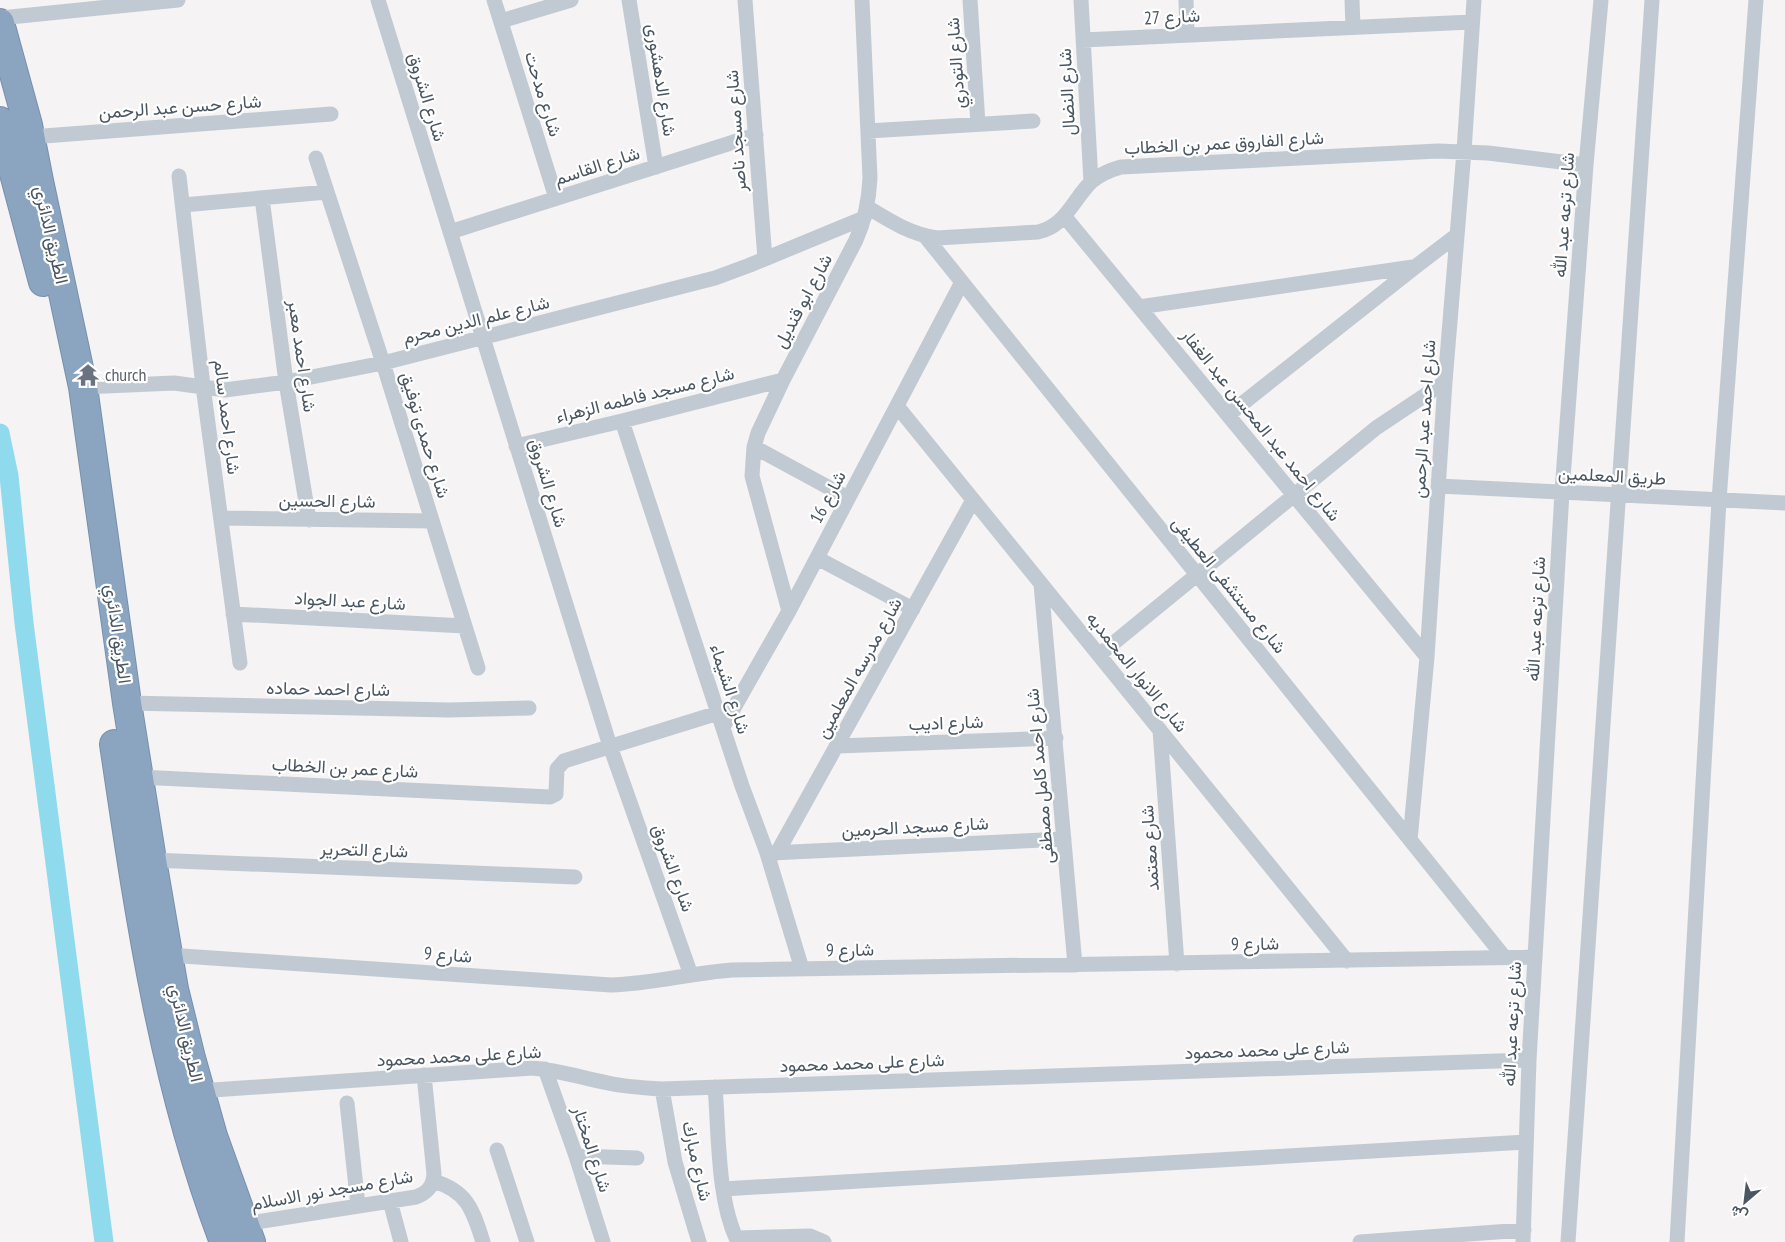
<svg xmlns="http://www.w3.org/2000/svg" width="1785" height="1242" font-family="'PT Sans Narrow',Vazirmatn,sans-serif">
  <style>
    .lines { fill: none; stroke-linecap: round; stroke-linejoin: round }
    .canal { stroke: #90daee; stroke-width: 19 }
    .highway-casing { stroke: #7690ad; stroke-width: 30 }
    .street { stroke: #c1cad2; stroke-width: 15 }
    .highway { stroke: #8ba5c1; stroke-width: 28 }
    .labels { text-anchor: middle; stroke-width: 4.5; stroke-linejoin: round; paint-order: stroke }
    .street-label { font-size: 18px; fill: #4a5661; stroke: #fff }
    .worship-label { font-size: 18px; fill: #5b616d; stroke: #fff; text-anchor: start }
  </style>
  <rect width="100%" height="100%" fill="#f5f3f3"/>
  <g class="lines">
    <path class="canal" d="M0,433L9,476L24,623L104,1242"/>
    <defs>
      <path id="highway" d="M0,23L28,125L39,181L83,387L127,703L152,860L174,989L191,1058L213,1136L251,1242
        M0,121L43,282
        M114,744C139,913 163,1082 224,1242"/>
    </defs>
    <use href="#highway" class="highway-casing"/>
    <path class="street" d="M378,0L610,746L691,975
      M494,0L556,198
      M629,0L656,167
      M745,0L765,259
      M970,0L978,124
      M1081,0L1091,182
      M1186,0L1187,35
      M1352,0L1353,27
      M0,18L178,0
      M501,21L571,0
      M1083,40L1472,22
      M868,131L1033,121
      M31,137L331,114
      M316,158L383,363L478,668
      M179,176L203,386L240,663
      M262,198L286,382L309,520
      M183,205L327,192
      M867,207C890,221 910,234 937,238L1038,232C1066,226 1073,199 1092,181C1101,174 1110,170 1121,167L1438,151L1488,153L1586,165
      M1065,217L1427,657
      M450,232L756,135
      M925,236L1505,958
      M1139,307L1413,267
      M83,387L174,383L225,390L286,382L383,363L715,278L750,265L864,218
      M897,406L1347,961
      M1228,415L1415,267L1457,235
      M622,421L742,786L767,853L802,969
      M516,446L622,421L783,380
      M754,447L848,498
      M1438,486L1785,503
      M221,518L432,521
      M817,558L913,609
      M1041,584L1075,965
      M789,611L752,476L754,447L758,433L783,380L856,240C865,220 869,200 870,178L862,0
      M233,614L465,626
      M1099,655L1376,428L1445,382
      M127,703L449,710L529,708
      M723,727L789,611L962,282
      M1160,730L1177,964
      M837,746L1056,738
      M139,777L550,797L556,794L557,769L564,761L718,713
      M1410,840L1427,657L1445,382L1464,151L1474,0
      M771,853L1064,839
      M777,853L973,500
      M152,860L575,877
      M168,955L611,985C652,984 691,973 732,970L1535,957
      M545,1069L576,1156L603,1242
      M715,1087C719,1133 717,1201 738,1242
      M662,1089L675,1162L699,1242
      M199,1091L532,1068C558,1070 582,1078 608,1083C626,1087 644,1088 662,1089L1529,1060
      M347,1103L358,1206
      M497,1150L527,1242
      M576,1156L637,1158
      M433,1181C468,1191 473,1211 483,1242
      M723,1189L1526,1142
      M390,1201L401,1242
      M244,1224L416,1197C427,1193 433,1187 434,1174L424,1075
      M736,1238L810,1236L824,1242
      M1360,1242L1524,1230
      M1523,1242L1529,1060L1562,492L1586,165L1601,0
      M1568,1242L1652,0
      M1677,1242L1719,500L1756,0"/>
    <use href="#highway" class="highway"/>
  </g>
  <defs>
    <symbol id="temple-bare" viewBox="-9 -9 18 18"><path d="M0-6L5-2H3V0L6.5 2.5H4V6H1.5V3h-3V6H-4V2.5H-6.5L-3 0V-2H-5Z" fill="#6b7280" stroke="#fff" stroke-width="2.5" paint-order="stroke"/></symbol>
  </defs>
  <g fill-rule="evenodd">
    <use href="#temple-bare" x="72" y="359" width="32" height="32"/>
  </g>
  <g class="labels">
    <g class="street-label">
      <text transform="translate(1172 17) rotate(-3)" y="6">شارع 27</text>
      <text transform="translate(956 63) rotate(-94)" y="6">شارع التودري</text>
      <text transform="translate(661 80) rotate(81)" y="6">شارع الدهشورى</text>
      <text transform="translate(1067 92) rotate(-93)" y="6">شارع النضال</text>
      <text transform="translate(543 94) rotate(73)" y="6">شارع مدحت</text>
      <text transform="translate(427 97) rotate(73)" y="6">شارع الشروق</text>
      <text transform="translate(180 107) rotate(-4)" y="6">شارع حسن عبد الرحمن</text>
      <text transform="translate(736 131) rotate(-94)" y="6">شارع مسجد ناصر</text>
      <text transform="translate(1224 143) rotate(-3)" y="6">شارع الفاروق عمر بن الخطاب</text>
      <text transform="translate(597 166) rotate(-18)" y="6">شارع القاسم</text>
      <text transform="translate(1564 215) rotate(-86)" y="6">شارع ترعه عبد الله</text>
      <text transform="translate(51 235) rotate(77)" y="6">الطريق الدائري</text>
      <text transform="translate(803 301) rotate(-62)" y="6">شارع ابو قنديل</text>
      <text transform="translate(476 320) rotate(-14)" y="6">شارع علم الدين محرم</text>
      <text transform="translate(302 356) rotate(82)" y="6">شارع احمد معبر</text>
      <text transform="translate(645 395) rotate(-14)" y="6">شارع مسجد فاطمه الزهراء</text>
      <text transform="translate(227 417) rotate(83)" y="6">شارع احمد سالم</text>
      <text transform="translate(1424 419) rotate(-86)" y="6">شارع احمد عبد الرحمن</text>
      <text transform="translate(1261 425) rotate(51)" y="6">شارع احمد عبد المحسن عبد الغفار</text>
      <text transform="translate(425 435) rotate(73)" y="6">شارع حمدى توفيق</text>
      <text transform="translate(1612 476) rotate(3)" y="6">طريق المعلمين</text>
      <text transform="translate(548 483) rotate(73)" y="6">شارع الشروق</text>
      <text transform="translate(828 497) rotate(-62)" y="6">شارع 16</text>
      <text transform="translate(327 501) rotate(1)" y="6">شارع الحسين</text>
      <text transform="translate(1229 585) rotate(51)" y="6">شارع مستشفى العطيفى</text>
      <text transform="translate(350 601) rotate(3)" y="6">شارع عبد الجواد</text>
      <text transform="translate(1536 619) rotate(-87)" y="6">شارع ترعه عبد الله</text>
      <text transform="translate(118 634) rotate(82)" y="6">الطريق الدائري</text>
      <text transform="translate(859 668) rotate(-61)" y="6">شارع مدرسه المعلمين</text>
      <text transform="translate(1137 672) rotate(51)" y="6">شارع الانوار المحمديه</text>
      <text transform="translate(328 689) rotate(1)" y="6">شارع احمد حماده</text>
      <text transform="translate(730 689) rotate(72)" y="6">شارع الشيماء</text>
      <text transform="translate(946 723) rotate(-2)" y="6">شارع اديب</text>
      <text transform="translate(345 768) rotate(3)" y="6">شارع عمر بن الخطاب</text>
      <text transform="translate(1040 776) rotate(-95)" y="6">شارع احمد كامل مصطفى</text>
      <text transform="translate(915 827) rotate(-3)" y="6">شارع مسجد الحرمين</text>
      <text transform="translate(1150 848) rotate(-94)" y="6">شارع معتمد</text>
      <text transform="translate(364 850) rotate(2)" y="6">شارع التحرير</text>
      <text transform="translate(673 868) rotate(70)" y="6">شارع الشروق</text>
      <text transform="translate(1255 944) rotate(-1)" y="6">شارع 9</text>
      <text transform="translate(850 950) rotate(-1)" y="6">شارع 9</text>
      <text transform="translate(448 955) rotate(4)" y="6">شارع 9</text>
      <text transform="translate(1512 1024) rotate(-87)" y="6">شارع ترعه عبد الله</text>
      <text transform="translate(186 1033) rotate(77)" y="6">الطريق الدائري</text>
      <text transform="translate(1267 1050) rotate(-2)" y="6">شارع على محمد محمود</text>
      <text transform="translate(459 1056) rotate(-3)" y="6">شارع على محمد محمود</text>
      <text transform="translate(862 1063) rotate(-2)" y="6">شارع على محمد محمود</text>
      <text transform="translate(592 1149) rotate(72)" y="6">شارع المختار</text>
      <text transform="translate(697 1161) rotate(77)" y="6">شارع مبارك</text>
      <text transform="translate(332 1190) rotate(-10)" y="6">شارع مسجد نور الاسلام</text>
    </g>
    <g class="worship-label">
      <text x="105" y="381">church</text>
    </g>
  </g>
  <g transform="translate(1745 1202) rotate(208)" stroke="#ffffff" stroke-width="4" paint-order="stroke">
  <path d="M0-4L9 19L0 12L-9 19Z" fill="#4a5661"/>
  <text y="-8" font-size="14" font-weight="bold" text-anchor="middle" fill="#4a5661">ش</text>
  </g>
</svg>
